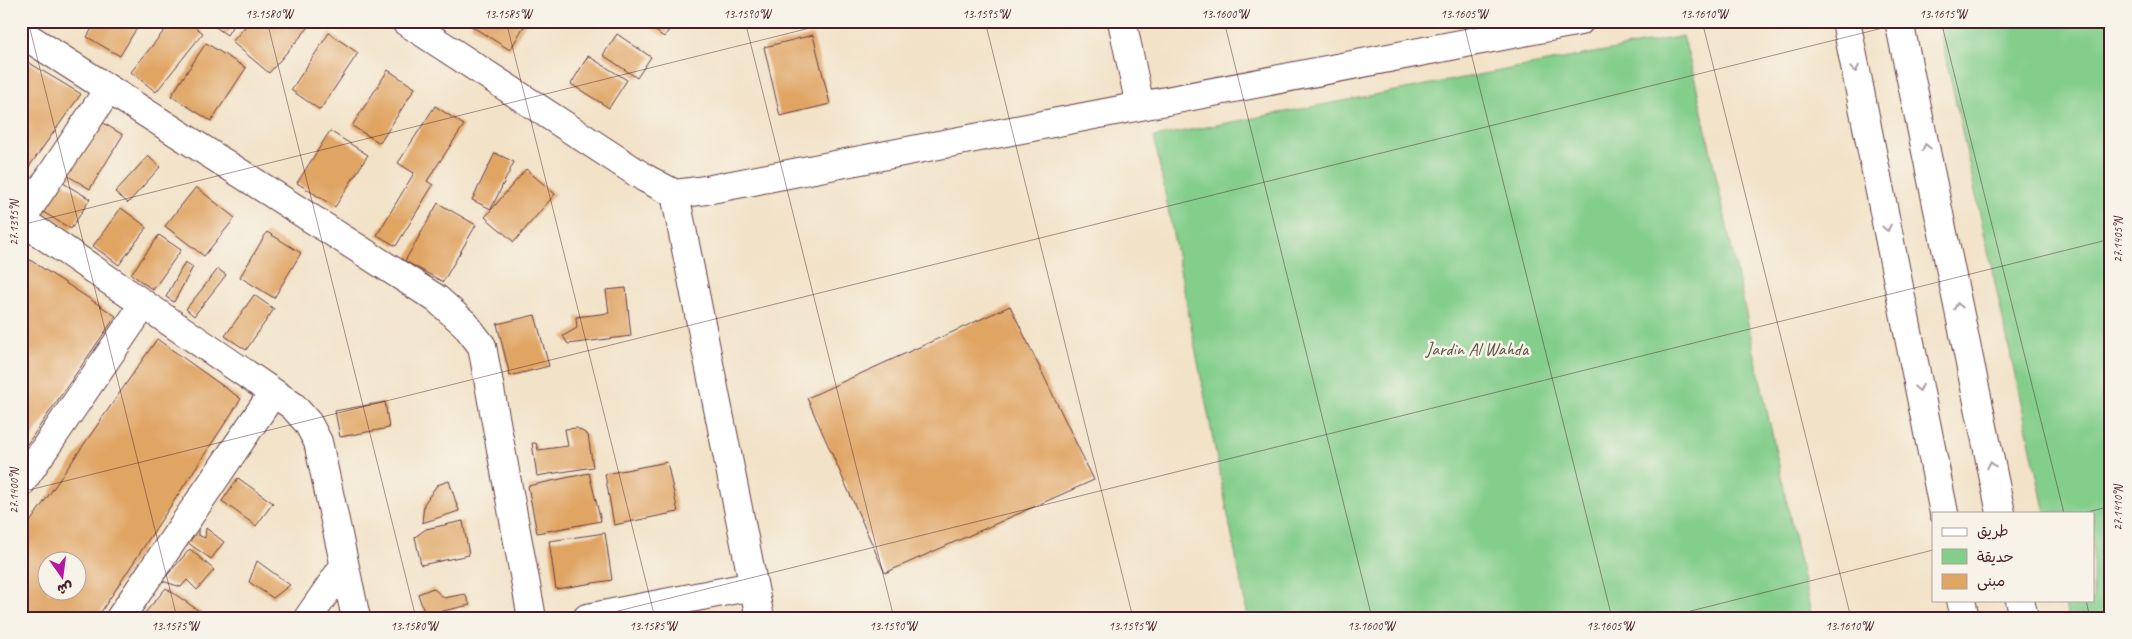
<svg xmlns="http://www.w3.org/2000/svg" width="2132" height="639" font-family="Caveat,'Playpen Sans Arabic',sans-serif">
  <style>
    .green { fill: #83ce8b; stroke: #66765b }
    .building { fill: #e0a463; fill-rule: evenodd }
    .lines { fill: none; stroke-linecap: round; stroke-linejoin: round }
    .minor-casing { stroke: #633c42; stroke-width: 30 }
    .minor { stroke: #fff; stroke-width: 28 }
    .oneway { stroke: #ae9aa0 }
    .ticks { fill: none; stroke: #4a1f2b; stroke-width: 1; stroke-opacity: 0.45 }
    .labels { text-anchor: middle; stroke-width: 5; stroke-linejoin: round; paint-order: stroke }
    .park-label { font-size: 18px; fill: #5b5448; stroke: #f7f3e8 }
    .neatline { fill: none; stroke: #4a1f2b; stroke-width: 2 }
    .ticks-label { font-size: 12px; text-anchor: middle; fill: #4a1f2b }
  </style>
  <rect width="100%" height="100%" fill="#f7f3e8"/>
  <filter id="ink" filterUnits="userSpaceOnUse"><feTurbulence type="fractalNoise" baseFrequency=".02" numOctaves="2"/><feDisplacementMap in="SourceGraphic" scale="10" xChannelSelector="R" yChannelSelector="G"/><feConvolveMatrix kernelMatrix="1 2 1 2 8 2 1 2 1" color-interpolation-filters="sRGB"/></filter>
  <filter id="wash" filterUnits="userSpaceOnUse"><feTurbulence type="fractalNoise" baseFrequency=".0096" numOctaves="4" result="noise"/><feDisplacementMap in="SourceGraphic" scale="20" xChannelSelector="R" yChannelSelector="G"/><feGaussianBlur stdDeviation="1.12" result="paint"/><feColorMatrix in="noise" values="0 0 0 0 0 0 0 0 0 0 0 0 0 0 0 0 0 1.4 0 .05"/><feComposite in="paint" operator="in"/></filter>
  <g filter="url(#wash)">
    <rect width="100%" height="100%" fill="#f2e2c7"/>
    <path class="green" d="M1938,21H2111V618H2068L2064,600H2093V513H2045Z
      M1683,36L1696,84L1812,618H1248L1154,137Z"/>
    <g id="blocks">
      <path class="building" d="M96,21H141L120,56L87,37Z
        M172,21H188L203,33L156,92L131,72Z
        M207,21H236L227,35Z
        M250,21H314L269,73L232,42Z
        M474,21H527L510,50L471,26Z
        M641,21H676L664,37Z
        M329,33L358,53L320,110L291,90Z
        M617,34L651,57L637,78L603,55Z
        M813,35L830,104L780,116L764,47Z
        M206,43L246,68L211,121L171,96Z
        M588,56L627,80L609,108L571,84Z
        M21,58L81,94L21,178Z
        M388,70L415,88L380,143L352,126Z
        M435,106L464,125L427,181L433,185L396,246L377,235L414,173L398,163Z
        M92,116L123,135L90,189L58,170Z
        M330,131L368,155L335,207L297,183Z
        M495,153L514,162L491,209L472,200Z
        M148,156L160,167L128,203L115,192Z
        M526,169L555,194L514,242L485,217Z
        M53,177L90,199L71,229L35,207Z
        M196,187L235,218L204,256L165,226Z
        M438,203L476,225L443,282L405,261Z
        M121,208L147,227L119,265L93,246Z
        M267,232L301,253L274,298L240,277Z
        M159,235L181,250L153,290L131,274Z
        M24,256L116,316L21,453V260Z
        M185,262L193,267L174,302L166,297Z
        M218,269L226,275L194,316L186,309Z
        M626,288L631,336L568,344L563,336L577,328L576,317L609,313L606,290Z
        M254,295L274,309L246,350L225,336Z
        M1010,306L1094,480L885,573L807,398Z
        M535,315L549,366L510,376L497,324Z
        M157,339L241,399L97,618H21V535ZM48,562H78V592H48Z
        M385,402L389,428L340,437L335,411Z
        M577,428L588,435L593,467L537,476L532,443H536L538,450L568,446L565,429Z
        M667,462L678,512L614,525L605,474Z
        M589,473L601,521L537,533L528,486Z
        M238,478L273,503L256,526L222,501Z
        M449,481L459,511L422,523L424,504L437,485Z
        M198,521V535L205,538L206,528L224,542L211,559L184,540Z
        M463,521L469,555L421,565L415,537L426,529Z
        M605,533L612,580L556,589L549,541Z
        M190,549L214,570L197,590L187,580L181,587L162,581Z
        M257,561L290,585L273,598L249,582Z
        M166,588L202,613L197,618H150L144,614Z
        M433,588L444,598L465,594L470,605L425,615L418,594Z"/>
    </g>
  </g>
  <g filter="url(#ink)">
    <use href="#blocks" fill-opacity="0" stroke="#633c42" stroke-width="1"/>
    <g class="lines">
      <defs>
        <path id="minor" d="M405,21L645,178L675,194L760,618
          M1122,21L1140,106
          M1846,21L1944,513
          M1899,21L2001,513
          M21,33L437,299L465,324L482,346L532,618
          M675,194L706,190L1580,21
          M21,220L293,406L308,423L318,442L356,618
          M21,220L108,90
          M21,483L144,304
          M1961,600L1965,618
          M2020,600L2024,618
          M120,618L273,393
          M308,618L344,566
          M587,618L753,586"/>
      </defs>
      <use href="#minor" class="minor-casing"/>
      <use href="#minor" class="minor"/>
    </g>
    <defs><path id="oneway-chevron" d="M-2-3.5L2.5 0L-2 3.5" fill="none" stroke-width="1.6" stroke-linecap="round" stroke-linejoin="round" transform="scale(1.25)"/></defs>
    <g class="oneway">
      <use href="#oneway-chevron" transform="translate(1855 69) rotate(79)"/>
      <use href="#oneway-chevron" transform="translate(1926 147) rotate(-102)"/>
      <use href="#oneway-chevron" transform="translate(1887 228) rotate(79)"/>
      <use href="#oneway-chevron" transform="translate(1958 306) rotate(-101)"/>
      <use href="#oneway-chevron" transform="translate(1919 388) rotate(79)"/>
      <use href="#oneway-chevron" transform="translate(1991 465) rotate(-102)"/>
    </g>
  </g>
  <path class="ticks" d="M28,21L177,618M267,21L416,618M506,21L655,618M745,21L894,618M985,21L1133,618M1224,21L1372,618M1463,21L1612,618M1702,21L1851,618M1941,21L2064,513M21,225L838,21M21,492L1911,21M2084,513L2111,506M2086,600L2090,618M590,618L2111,239M1663,618L1933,550"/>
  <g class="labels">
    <g class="park-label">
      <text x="1477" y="355">Jardin Al Wahda</text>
    </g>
  </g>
  <rect width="2132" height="639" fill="none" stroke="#f7f3e8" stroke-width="55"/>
  <rect x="1932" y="512" width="162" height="90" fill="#f7f3e8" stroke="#b29e9c"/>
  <rect x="1942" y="528" width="25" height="8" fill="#ffffff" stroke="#b29e9c"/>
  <text x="1977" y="536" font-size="15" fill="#4a1f2b">طريق</text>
  <rect x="1942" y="549" width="25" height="15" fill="#83ce8b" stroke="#b29e9c"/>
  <text x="1977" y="562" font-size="15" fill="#4a1f2b">حديقة</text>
  <rect x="1942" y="574" width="25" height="15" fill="#e0a463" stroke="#b29e9c"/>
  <text x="1977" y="586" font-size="15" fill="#4a1f2b">مبنى</text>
  <g transform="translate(62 576) rotate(166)"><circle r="24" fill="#f7f3e8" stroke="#b29e9c"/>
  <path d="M0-4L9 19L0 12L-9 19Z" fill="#b5179e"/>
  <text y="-8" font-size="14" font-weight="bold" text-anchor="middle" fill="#4a1f2b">ش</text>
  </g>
  <rect x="28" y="28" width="2076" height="584" class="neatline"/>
  <g class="ticks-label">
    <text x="269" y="18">13.1580°W</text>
    <text x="508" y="18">13.1585°W</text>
    <text x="747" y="18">13.1590°W</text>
    <text x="986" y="18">13.1595°W</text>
    <text x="1225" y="18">13.1600°W</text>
    <text x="1464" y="18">13.1605°W</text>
    <text x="1704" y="18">13.1610°W</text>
    <text x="1943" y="18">13.1615°W</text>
    <text transform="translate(14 223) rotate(-90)" y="4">27.1395°N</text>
    <text transform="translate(2118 240) rotate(-90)" y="4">27.1405°N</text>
    <text transform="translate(14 491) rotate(-90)" y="4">27.1400°N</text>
    <text transform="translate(2118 508) rotate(-90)" y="4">27.1410°N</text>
    <text x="175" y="630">13.1575°W</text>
    <text x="414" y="630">13.1580°W</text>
    <text x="653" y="630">13.1585°W</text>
    <text x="893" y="630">13.1590°W</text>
    <text x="1132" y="630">13.1595°W</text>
    <text x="1371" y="630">13.1600°W</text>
    <text x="1610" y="630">13.1605°W</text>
    <text x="1849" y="630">13.1610°W</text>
  </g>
</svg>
